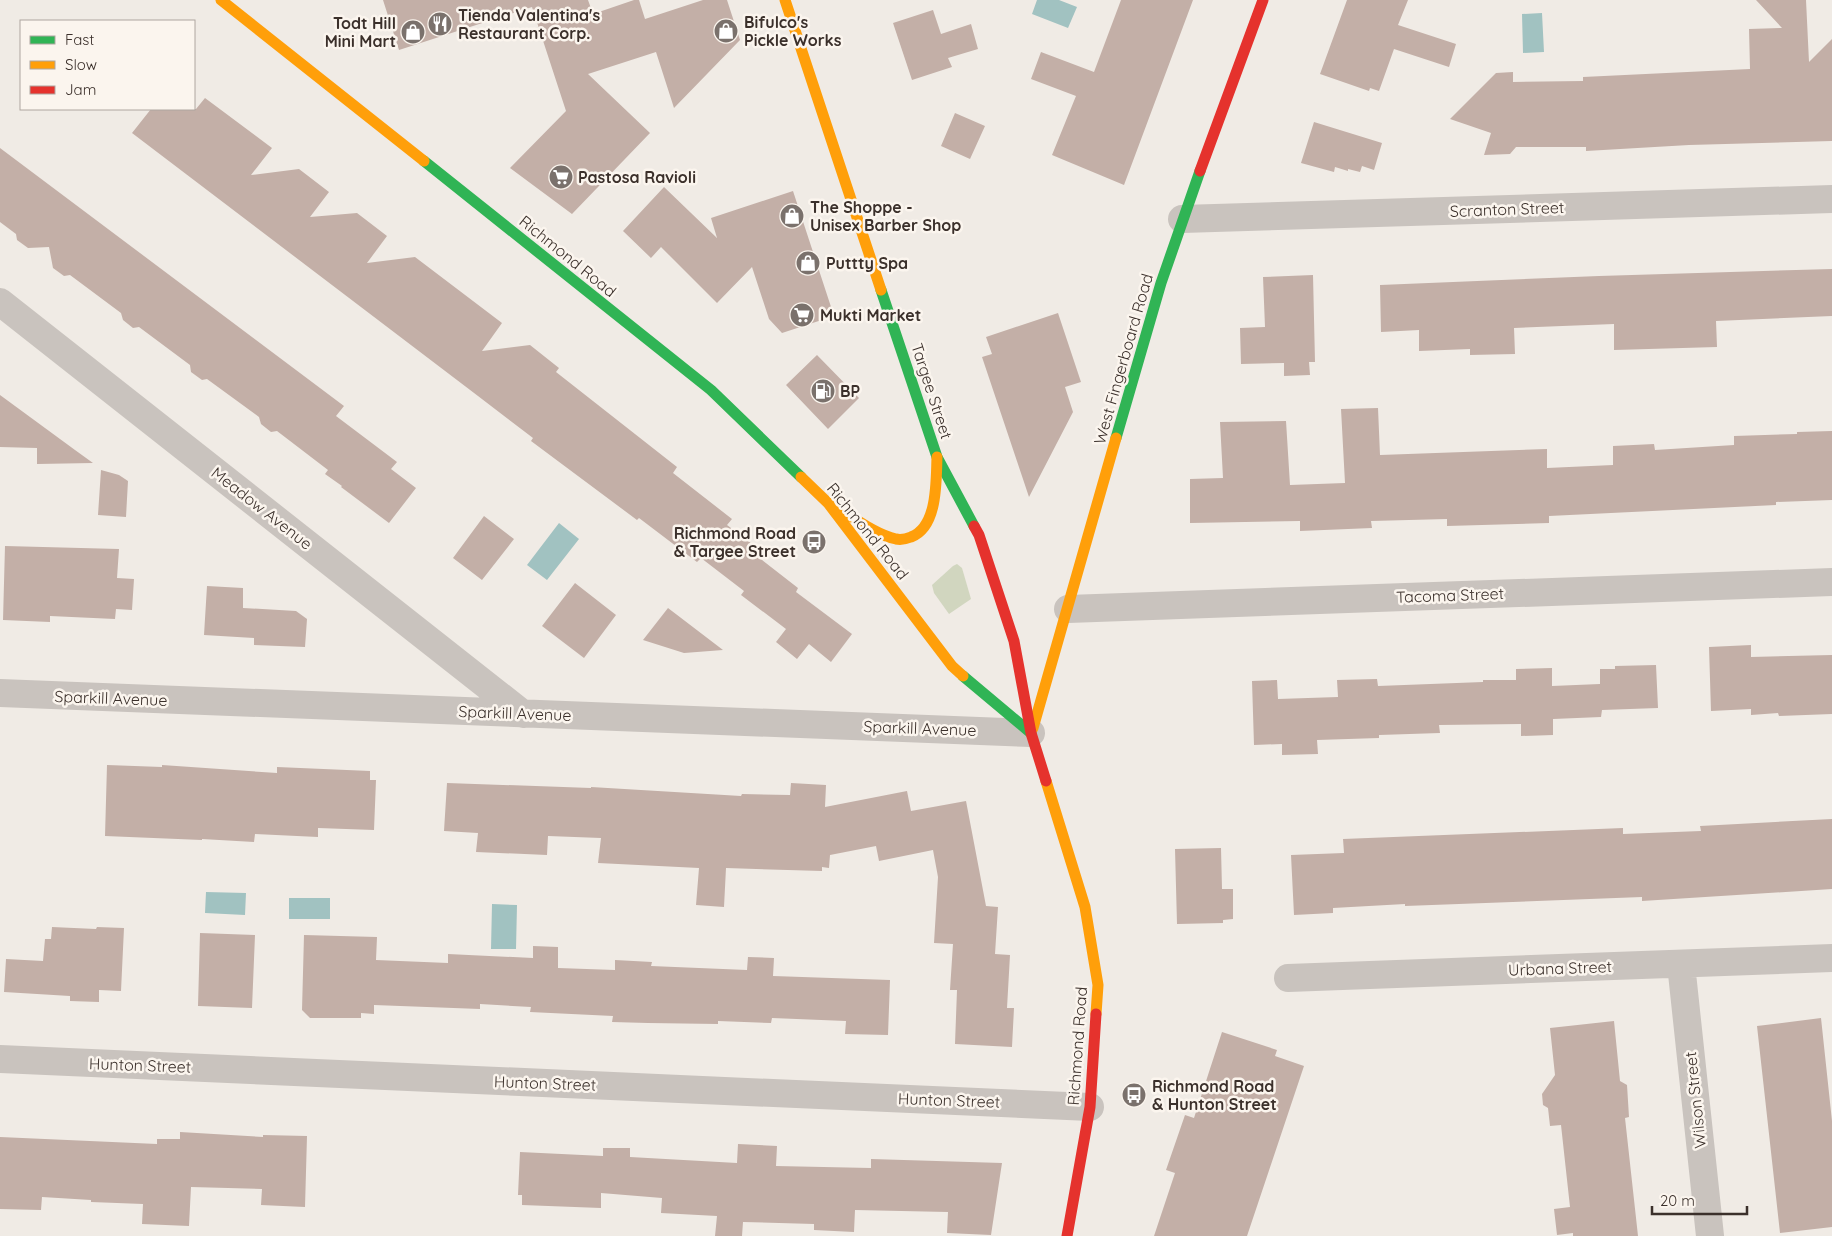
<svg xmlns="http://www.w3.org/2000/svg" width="1832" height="1236" font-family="Quicksand,sans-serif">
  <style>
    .green { fill: #d1d6bf }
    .water { fill: #a1c2c1 }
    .building { fill: #c3afa7 }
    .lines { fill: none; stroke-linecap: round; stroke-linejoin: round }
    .street { stroke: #c9c3be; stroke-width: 28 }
    .fast { stroke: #30b455; stroke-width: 11 }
    .slow { stroke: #ff9f0a; stroke-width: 11 }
    .jam { stroke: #e5322d; stroke-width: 11 }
    .labels { text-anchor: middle; stroke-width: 5; stroke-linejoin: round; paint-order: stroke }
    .poi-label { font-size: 16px; font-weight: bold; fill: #3b302b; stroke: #fbf5ee; text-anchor: start }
    .street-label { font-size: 16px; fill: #3b302b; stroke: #fbf5ee }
  </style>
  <rect width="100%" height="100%" fill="#f0ebe5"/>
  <path class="green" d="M957,564L962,568L971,599L949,614L934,593L932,585L953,566Z"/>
  <path class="water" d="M1037,0H1059L1077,7L1068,28L1032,14Z
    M1542,13L1544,52L1523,53L1522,14Z
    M559,523L579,539L547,580L527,565Z
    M206,892L246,893L245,915L205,913Z
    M289,898H330V919H289Z
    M492,904L517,905L516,949H491Z"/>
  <path class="building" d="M383,0H588L593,14L634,0H639L645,19L703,0H727L740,40L674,108L656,52L588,74L650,133L572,214L510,168L566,111L532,7L399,50Z
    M1121,0H1193L1124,185L1052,155L1076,96L1031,79L1041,52L1094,72Z
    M1347,0H1408L1398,25L1456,44L1449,67L1394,49L1379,91L1370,88L1369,91L1320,74Z
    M1756,0H1806L1809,62L1832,39V141L1689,145L1586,151V147H1516L1510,154L1484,155L1491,133L1450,119L1496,73L1513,72V82L1583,81V77L1750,69L1749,29L1782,28Z
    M933,10L941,34L971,24L978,49L948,58L952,67L912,80L893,23Z
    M205,98L272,148L251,175L299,169L329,192L310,217L357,213L387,236L367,263L415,257L502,323L482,351L530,345L559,368L556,372L677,467L673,473L732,519L727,525L752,544L748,549L798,588L796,592L852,634L831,662L809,644L797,659L776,642L786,629L741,595L744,591L701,558L697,562L639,518L637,520L531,441L533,438L478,396L132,133L151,109H196Z
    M955,113L985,126L970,159L941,146Z
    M1314,122L1382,143L1374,170L1362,166L1360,172L1348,169V171L1335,167L1334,172L1301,163Z
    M0,148L344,406L336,416L397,462L391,469L416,488L389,523L341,487L342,486L325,474L328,470L277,431L271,432L261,424L259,417L207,379L202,380L191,372L190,365L139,327L133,328L123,320L121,313L70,275L64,276L53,268L49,247L28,248L17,240L16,234L0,222Z
    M664,187L717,238L711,218L793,191L834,316L782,333L769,319L752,267L717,303L661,247L651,258L623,231Z
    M1832,269V316L1716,321L1717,347L1614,350V324L1514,328L1515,354L1470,355V349L1419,351V330L1381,332L1380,285L1599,276Z
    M1313,275L1315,362H1309L1310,375L1284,376V363L1241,364L1240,328L1265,327L1263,277Z
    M1058,313L1081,382L1065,387L1073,412L1029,497L982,357L992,354L986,337Z
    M817,355L859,398L828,429L786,385Z
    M0,395L75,450L93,463L37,464V448L0,447Z
    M1378,408L1380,455L1547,449V468L1613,465V446L1654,444L1655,450L1734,445V436L1797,434V432L1832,431V500L1776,502V505L1549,516V523L1447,526V519L1371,521L1372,528L1300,531V521L1190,523V479L1223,478L1220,422L1286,421L1290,485L1345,483L1341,409Z
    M101,470L119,475L128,481L126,517L98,515Z
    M484,516L514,539L482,580L453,558Z
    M5,546L119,549L117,578L134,579L132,610L116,609L115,619L50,616V622L3,620Z
    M575,583L616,615L584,658L542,626Z
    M207,586L243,588V608L296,611L307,619L305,647L254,645V638L204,635Z
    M668,608L723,650L684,653L643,640Z
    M1751,645V657L1832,655V714L1779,716L1778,713L1751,715V709L1711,711L1709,647Z
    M1656,665L1658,708L1602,710L1601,717L1553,719V735L1521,736V724L1439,725L1440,733L1379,735V738L1317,740L1318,754L1282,755V744L1254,745L1252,681L1277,680L1278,699L1338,697L1337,680L1377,679L1378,686L1483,682V680H1516V669L1552,668V686L1600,684V669H1615V666Z
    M107,765L162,767V765L277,773V767L370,771V780H376L374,830L318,828V837L255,834L254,842L202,839V840L105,836Z
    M447,783L591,788V787L741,796L742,794L790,795L791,783L826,785L825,807L907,791L911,811L966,801L986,906L998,907L995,954L1010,955L1007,1008H1014L1012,1047L955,1044L957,990H950L953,944L934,943L938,877L933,850L879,861L876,846L830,855L829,868L822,867V871L726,868L724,907L696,905L699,868L598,863L601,838L548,836L547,855L476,852L478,833L444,831Z
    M1832,819V889L1642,901V897L1405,906V904L1333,908V913L1294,915L1291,855L1344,853L1343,839L1623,828V834L1701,831L1700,826Z
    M1221,848L1222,889H1233V919L1223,920V923L1177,924L1175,849Z
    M52,927L96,929L97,927L124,928L121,991L99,990V1002L70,1001V996L4,992L6,959L43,961L45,939H51Z
    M200,933L255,935L252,1008L198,1006Z
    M304,935L377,937L376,960L448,963V954L533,958V946L558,947V968L615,970V960L652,962L651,966L747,970L748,957L774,958L773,976L890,980L888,1035L845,1034L846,1021L772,1018L771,1023L718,1021V1024L648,1023L612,1022L613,1016L530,1012L531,1007L480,1004V1009L374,1005V1014L361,1013V1018H310L302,1010Z
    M1821,1018L1832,1121V1227L1780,1233L1757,1026Z
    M1614,1021L1620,1081L1627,1085L1629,1117L1625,1118L1638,1236H1573V1233L1557,1235L1554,1209L1570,1207L1561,1125L1550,1126L1548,1108L1543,1105L1542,1094L1555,1075L1550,1028Z
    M1222,1032L1277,1050L1275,1056L1304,1066L1247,1236H1154L1175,1173L1166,1170L1185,1115L1194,1118Z
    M180,1132L263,1137V1135L307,1136L305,1207L261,1205L262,1189L191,1187L189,1226L142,1224L143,1204L91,1202V1200L42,1197L41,1210L0,1209V1137L157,1144V1139H180Z
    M738,1144L777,1146L776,1166L871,1168V1159L1002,1163L991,1235L947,1233L948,1212L855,1210L854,1232L814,1230V1224L743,1222L742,1236H715L717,1216L661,1213L662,1198L601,1193V1208L522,1205V1195H518L520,1152L603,1156V1148H630V1157L737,1163Z"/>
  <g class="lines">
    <path class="street" d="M1182,219L1832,199
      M0,302L523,714
      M1068,609L1832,582
      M0,693L1031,733
      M1681,964L1710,1236
      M1288,978L1832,958
      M0,1059L1090,1107"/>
    <path class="fast" d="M424,161L711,390L801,477
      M881,290L937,457L974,526
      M1116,438L1161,283L1200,171
      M963,676L1031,733"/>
    <path class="slow" d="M221,0L424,161
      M785,0L881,290
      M801,477L828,503L952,666L963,676
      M838,508C856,519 875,534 896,539C901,540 906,539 911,537C938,527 936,481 937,457
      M1033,728L1116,438
      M1046,781L1085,907L1098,985L1096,1014"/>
    <path class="jam" d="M1200,171L1263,0
      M974,526L979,535L1014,641L1031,733L1046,781
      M1067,1236L1090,1107L1096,1014"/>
  </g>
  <defs>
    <symbol id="restaurant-disc" viewBox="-11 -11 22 22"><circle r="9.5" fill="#7a716c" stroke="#fbf5ee"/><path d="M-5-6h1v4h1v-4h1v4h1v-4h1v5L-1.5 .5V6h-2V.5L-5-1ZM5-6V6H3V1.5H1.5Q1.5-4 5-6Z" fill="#fff"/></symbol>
    <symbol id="shop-disc" viewBox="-11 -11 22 22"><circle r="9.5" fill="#7a716c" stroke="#fbf5ee"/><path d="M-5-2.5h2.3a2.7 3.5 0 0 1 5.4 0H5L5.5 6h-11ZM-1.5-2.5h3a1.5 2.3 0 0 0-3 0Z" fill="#fff"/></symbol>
    <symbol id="supermarket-disc" viewBox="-11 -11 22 22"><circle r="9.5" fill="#7a716c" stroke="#fbf5ee"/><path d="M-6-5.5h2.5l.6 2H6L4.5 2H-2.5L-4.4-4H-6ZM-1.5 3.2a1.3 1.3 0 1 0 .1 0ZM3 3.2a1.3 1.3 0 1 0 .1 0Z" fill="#fff"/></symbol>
    <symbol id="fuel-disc" viewBox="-11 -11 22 22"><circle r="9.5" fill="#7a716c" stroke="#fbf5ee"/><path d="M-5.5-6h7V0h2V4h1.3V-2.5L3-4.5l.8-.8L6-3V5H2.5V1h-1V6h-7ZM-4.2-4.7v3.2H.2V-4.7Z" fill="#fff"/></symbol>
    <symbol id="bus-disc" viewBox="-11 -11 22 22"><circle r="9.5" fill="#7a716c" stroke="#fbf5ee"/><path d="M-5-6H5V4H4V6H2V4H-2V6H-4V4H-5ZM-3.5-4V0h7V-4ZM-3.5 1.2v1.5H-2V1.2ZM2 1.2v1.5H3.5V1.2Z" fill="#fff"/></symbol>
  </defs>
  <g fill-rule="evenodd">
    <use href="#restaurant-disc" x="426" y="10" width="28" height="28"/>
    <use href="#shop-disc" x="712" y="17" width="28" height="28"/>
    <use href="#shop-disc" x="399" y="18" width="28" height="28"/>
    <use href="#supermarket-disc" x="547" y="163" width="28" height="28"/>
    <use href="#shop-disc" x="778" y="202" width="28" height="28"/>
    <use href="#shop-disc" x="794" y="249" width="28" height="28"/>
    <use href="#supermarket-disc" x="788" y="301" width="28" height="28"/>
    <use href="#fuel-disc" x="809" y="377" width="28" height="28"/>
    <use href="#bus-disc" x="800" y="528" width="28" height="28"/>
    <use href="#bus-disc" x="1120" y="1081" width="28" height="28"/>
  </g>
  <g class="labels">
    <g class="poi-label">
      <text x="458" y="21">Tienda Valentina's<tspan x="458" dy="18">Restaurant Corp.</tspan></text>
      <text x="744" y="28">Bifulco's<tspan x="744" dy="18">Pickle Works</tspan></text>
      <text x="396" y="29" text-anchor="end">Todt Hill<tspan x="396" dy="18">Mini Mart</tspan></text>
      <text x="578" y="183">Pastosa Ravioli</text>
      <text x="810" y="213">The Shoppe -<tspan x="810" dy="18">Unisex Barber Shop</tspan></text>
      <text x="826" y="269">Puttty Spa</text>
      <text x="820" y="321">Mukti Market</text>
      <text x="840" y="397">BP</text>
      <text x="796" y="539" text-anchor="end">Richmond Road<tspan x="796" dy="18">&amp; Targee Street</tspan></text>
      <text x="1152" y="1092">Richmond Road<tspan x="1152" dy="18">&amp; Hunton Street</tspan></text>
    </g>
    <g class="street-label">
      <text transform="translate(1507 209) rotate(-2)" y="6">Scranton Street</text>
      <text transform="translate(568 256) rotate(39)" y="6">Richmond Road</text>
      <text transform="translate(1123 359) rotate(-74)" y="6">West Fingerboard Road</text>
      <text transform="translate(932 391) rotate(72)" y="6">Targee Street</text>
      <text transform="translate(262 508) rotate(38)" y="6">Meadow Avenue</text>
      <text transform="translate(868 531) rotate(51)" y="6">Richmond Road</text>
      <text transform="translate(1450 595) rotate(-2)" y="6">Tacoma Street</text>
      <text transform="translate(111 698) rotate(2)" y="6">Sparkill Avenue</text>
      <text transform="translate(515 713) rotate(2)" y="6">Sparkill Avenue</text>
      <text transform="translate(920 728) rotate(2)" y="6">Sparkill Avenue</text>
      <text transform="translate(1560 968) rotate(-2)" y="6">Urbana Street</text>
      <text transform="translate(1077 1046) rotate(-86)" y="6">Richmond Road</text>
      <text transform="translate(140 1065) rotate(2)" y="6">Hunton Street</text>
      <text transform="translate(545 1083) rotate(2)" y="6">Hunton Street</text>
      <text transform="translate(949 1100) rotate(2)" y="6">Hunton Street</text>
      <text transform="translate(1695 1100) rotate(-96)" y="6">Wilson Street</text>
    </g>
  </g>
  <rect x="20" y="20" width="175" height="90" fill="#fbf5ee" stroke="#aea6a0"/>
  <rect x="30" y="36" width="25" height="8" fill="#30b455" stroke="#aea6a0"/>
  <text x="65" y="45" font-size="15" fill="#3b302b">Fast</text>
  <rect x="30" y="61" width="25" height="8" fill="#ff9f0a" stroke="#aea6a0"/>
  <text x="65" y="70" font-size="15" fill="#3b302b">Slow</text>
  <rect x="30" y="86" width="25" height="8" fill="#e5322d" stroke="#aea6a0"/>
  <text x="65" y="95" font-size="15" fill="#3b302b">Jam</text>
  <path d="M1652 1206v8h95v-8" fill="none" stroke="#3b302b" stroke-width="2.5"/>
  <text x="1660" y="1206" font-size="15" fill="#3b302b" stroke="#fbf5ee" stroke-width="4" paint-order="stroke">20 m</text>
</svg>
